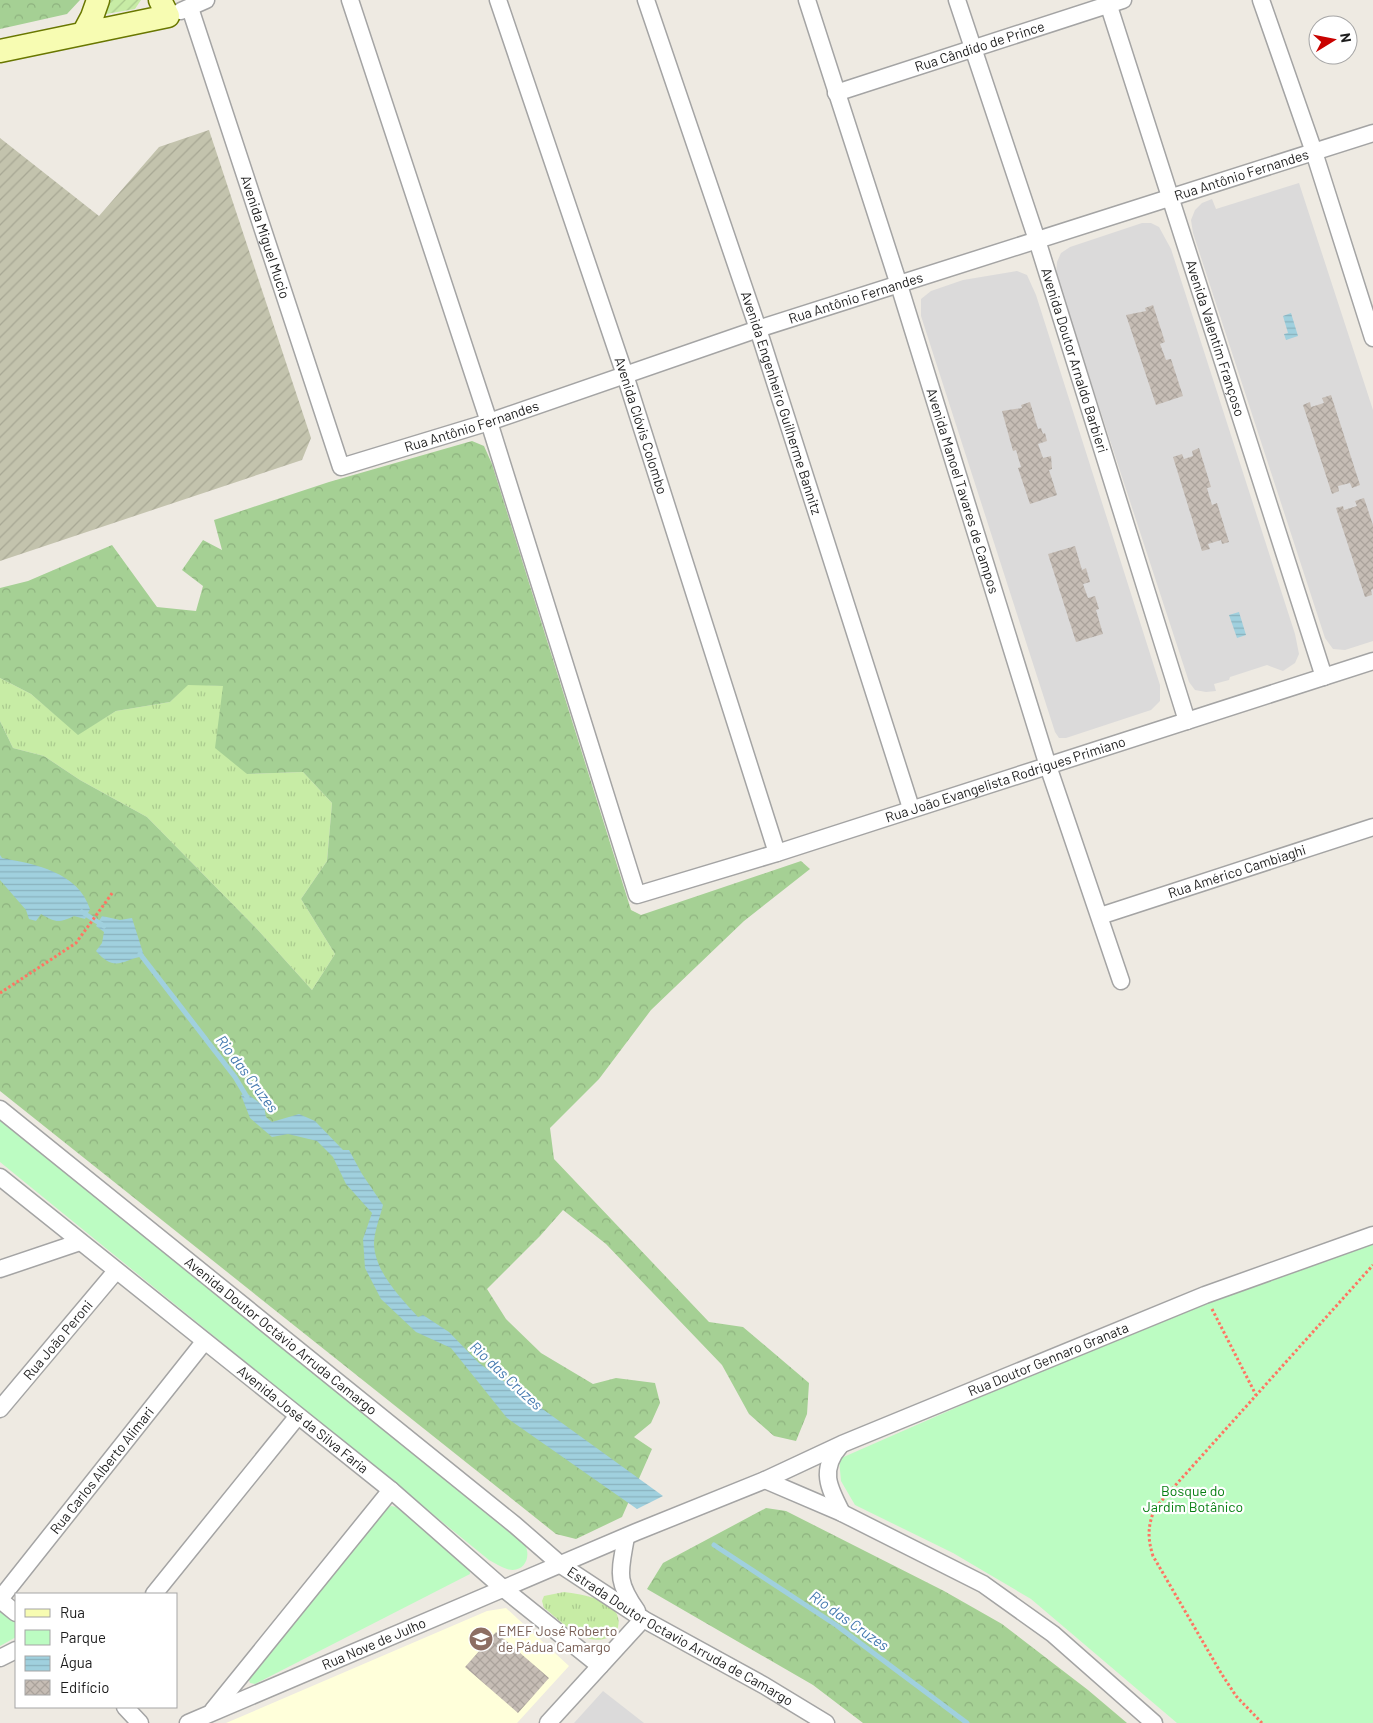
<svg xmlns="http://www.w3.org/2000/svg" width="1373" height="1723" font-family="Barlow,sans-serif">
  <style>
    .residential { fill: #dbdada }
    .education { fill: #ffffda }
    .construction { fill: url(#construction-furrows) }
    .grass { fill: url(#grass-tufts) }
    .forest { fill: url(#forest-crowns) }
    .park { fill: #bcfcc2 }
    .garden { fill: url(#garden-furrows) }
    .water { fill: url(#water-rules) }
    .lines { fill: none; stroke-linecap: round; stroke-linejoin: round }
    .stream { stroke: #a0d0de; stroke-width: 5 }
    .building { fill: url(#building-cross-hatch) }
    .street-casing { stroke: #a4a4a4; stroke-width: 19 }
    .secondary-casing { stroke: #697700; stroke-width: 25 }
    .path { stroke: #ff7462; stroke-width: 3; stroke-dasharray: 2.5 2.5; stroke-linecap: butt }
    .street { stroke: #fff; stroke-width: 16 }
    .secondary { stroke: #f7fcb2; stroke-width: 22 }
    .labels { text-anchor: middle; stroke-width: 4.5; stroke-linejoin: round; paint-order: stroke }
    .street-label { font-size: 14px; fill: #1d1d1d; stroke: #fff }
    .park-label { font-size: 14px; fill: #077f12; stroke: #fff }
    .education-label { font-size: 14px; fill: #785e54; stroke: #fff; text-anchor: start }
    .water-label { font-size: 15px; font-style: italic; fill: #457ab0; stroke: #fff }
  </style>
  <defs>
    <pattern id="construction-furrows" width="10" height="10" patternUnits="userSpaceOnUse" patternTransform="scale(1.25)"><rect width="10" height="10" fill="#c3c3ad"/><path d="M-1 1l2-2M0 10L10 0M9 11l2-2" fill="none" stroke="#a7a794"/></pattern>
    <pattern id="grass-tufts" width="24" height="20" patternUnits="userSpaceOnUse" patternTransform="scale(1.25)"><rect width="24" height="20" fill="#c7eca5"/><path d="M3 7l-1-3M5 7V3M7 7l1-3M15 17l-1-3M17 17v-4M19 17l1-3" fill="none" stroke="#aaca8e"/></pattern>
    <pattern id="forest-crowns" width="20" height="18" patternUnits="userSpaceOnUse" patternTransform="scale(1.25)"><rect width="20" height="18" fill="#a5d094"/><path d="M2 6a3 3 0 1 1 6 0M12 15a3 3 0 1 1 6 0" fill="none" stroke="#8eb27f"/></pattern>
    <pattern id="garden-furrows" width="10" height="10" patternUnits="userSpaceOnUse" patternTransform="scale(1.25)"><rect width="10" height="10" fill="#c7eca5"/><path d="M-1 1l2-2M0 10L10 0M9 11l2-2" fill="none" stroke="#aaca8e"/></pattern>
    <pattern id="water-rules" width="6" height="5" patternUnits="userSpaceOnUse" patternTransform="scale(1.25)"><rect width="6" height="5" fill="#a0d0de"/><path d="M0 2.5h6" fill="none" stroke="#89b2be"/></pattern>
    <pattern id="building-cross-hatch" width="8" height="8" patternUnits="userSpaceOnUse" patternTransform="scale(1.25)"><rect width="8" height="8" fill="#c6bdb5"/><path d="M0 0l8 8M0 8l8-8" fill="none" stroke="#aaa29b"/></pattern>
  </defs>
  <rect width="100%" height="100%" fill="#eeeae2"/>
  <path class="residential" d="M1299,183L1373,410V641L1345,650L1333,649L1325,638L1193,233L1191,220L1195,210L1202,203L1212,199L1216,209Z
    M1142,223H1151L1159,227L1171,249L1295,634L1299,654L1295,663L1283,671L1267,665L1230,677L1229,680L1214,684L1216,691L1206,692L1195,690L1189,682L1056,275L1057,262L1061,253L1070,247Z
    M1017,271L1027,275L1036,295L1160,685V701L1151,710L1066,738H1059L1055,732L921,316V299L931,291L963,280Z
    M603,1691L644,1723H574Z"/>
  <path class="education" d="M506,1608L569,1666L517,1723H226L487,1611Z"/>
  <path class="construction" d="M209,130L311,438L302,460L0,561V138L99,216L159,147Z"/>
  <path class="grass" d="M0,678L31,694L78,734L116,711L170,702L188,684L223,686L247,774L303,772L332,803L327,861L301,899L335,954L312,990L257,929L147,817L80,780L44,756L13,748L0,721Z
    M564,1592C585,1595 630,1601 616,1633C589,1653 565,1624 544,1608L542,1601L544,1596Z"/>
  <path class="forest" d="M0,0H80L67,14L0,29Z
    M472,441L484,446L492,464L631,910L641,915L801,861L810,869L744,921L651,1010L599,1079L550,1128L554,1159L709,1322L743,1327L809,1383L807,1414L796,1441L774,1436L749,1414L722,1365L606,1244L563,1210L540,1236L487,1289L506,1319L541,1353L593,1384L616,1378L655,1383L660,1403L651,1423L634,1437L652,1449L622,1517L576,1539L556,1534L0,1091V721L13,748L44,756L80,780L147,817L257,929L312,990L335,954L301,899L327,861L332,803L303,772L247,774L215,748L223,686L188,685L170,702L116,711L78,735L31,694L0,678V588L28,581L112,545L157,607L196,611L203,586L182,570L203,540L222,550L214,520L329,482Z
    M766,1508L786,1511L944,1591L1002,1624L1088,1690L1127,1723H863L813,1685L647,1589L663,1563Z"/>
  <path class="park" d="M0,1118L525,1545C532,1558 523,1574 507,1569C501,1567 495,1563 489,1560L0,1162Z
    M1373,1237V1723H1177L1031,1599L953,1553L855,1505L841,1481L839,1459L1229,1288Z
    M391,1506L396,1507L469,1564L470,1574L255,1684L250,1683L248,1677L386,1509Z
    M0,1608L16,1620V1637L0,1646Z"/>
  <path class="garden" d="M104,0H141L135,9L106,14Z"/>
  <path class="water" d="M1291,313L1298,336L1286,340L1284,334L1288,333L1283,316Z
    M1239,612L1246,635L1237,638L1229,615Z
    M0,855L2,858C35,864 78,872 90,909L85,919L74,916C59,923 56,923 41,914L36,921L29,919L26,910L0,880Z
    M102,916L120,920L132,918L144,956C122,960 115,973 96,951L102,943L104,932L96,926Z
    M246,1093L264,1106L266,1117L272,1122L299,1114L315,1121L343,1150H349L362,1174L383,1205C380,1217 374,1232 374,1244C375,1272 400,1297 418,1317L423,1315L449,1332L479,1363L663,1496L637,1509L507,1418L451,1348L416,1332L381,1299L365,1268L363,1239L372,1213L346,1184L333,1157L317,1141L288,1134L272,1137L250,1118L241,1095Z"/>
  <g class="lines">
    <path class="stream" d="M82,912L104,926
      M140,954L235,1077L247,1097
      M714,1545L836,1625L967,1723"/>
  </g>
  <path class="building" d="M1153,305L1165,342L1160,344L1166,360L1171,359L1183,396L1156,405L1126,315L1146,311L1145,308Z
    M1331,395L1360,485L1352,488L1350,483L1338,486L1339,491L1332,494L1303,405L1310,402L1311,407L1324,403L1322,398Z
    M1030,402L1038,429L1041,428L1043,434L1045,433L1047,441L1038,444L1043,458L1051,456L1052,469L1049,470L1057,495L1030,504L1018,468L1021,467L1016,450L1013,451L1002,411L1022,408L1021,405Z
    M1199,448L1211,487L1207,488L1212,505L1217,503L1229,542L1222,544L1221,540L1208,544L1210,549L1202,551L1173,457L1182,454L1184,459L1193,456L1192,451Z
    M1364,498L1373,525V589L1371,590L1372,595L1365,597L1336,508L1343,506L1344,510L1357,506L1355,501Z
    M1075,546L1082,570L1086,568L1090,582L1083,584L1088,598L1095,596L1099,609L1096,610L1103,634L1076,642L1048,554Z
    M496,1632L549,1678L518,1713L465,1667Z"/>
  <g class="lines">
    <defs>
      <g id="street">
        <path id="s1" d="M350,0L489,422L637,895L777,853L1373,661"/>
        <path id="s2" d="M498,0L625,375L777,853"/>
        <path id="s3" d="M646,0L758,329L911,808"/>
        <path id="s4" d="M807,0L899,285L1048,766L1121,981"/>
        <path id="s5" d="M957,0L1037,240L1187,721"/>
        <path id="s6" d="M1107,0L1324,677"/>
        <path d="M1261,0L1314,152L1373,338"/>
        <path id="s7" d="M190,8L341,467L489,422L758,329L1373,133"/>
        <path d="M181,11L206,0"/>
        <path id="s8" d="M836,93L1123,0"/>
        <path id="s9" d="M1100,916L1373,827"/>
        <path id="s10" d="M0,1109L515,1525L561,1565L643,1619L765,1686L826,1723"/>
        <path id="s11" d="M0,1177L391,1490L504,1589L600,1666"/>
        <path d="M0,1269L80,1242"/>
        <path id="s12" d="M0,1409L116,1271"/>
        <path d="M840,1446C819,1470 829,1488 842,1513"/>
        <path d="M765,1480L842,1513L983,1584L1053,1634L1154,1723"/>
        <path d="M626,1537C620,1572 615,1580 637,1611"/>
        <path d="M154,1594L297,1417"/>
        <path id="s13" d="M0,1599L204,1342"/>
        <path d="M0,1600L16,1613"/>
        <path d="M0,1658L16,1650"/>
        <path d="M125,1707L140,1723"/>
        <path d="M213,1710L391,1490"/>
        <path id="s14" d="M188,1723L636,1532L765,1480L842,1444L1205,1295L1373,1235"/>
        <path d="M548,1723L643,1619"/>
      </g>
      <path id="secondary" d="M84,32L92,17L98,0
        M0,51L168,16L160,0"/>
    </defs>
    <use href="#street" class="street-casing"/>
    <use href="#secondary" class="secondary-casing"/>
    <path class="path" d="M0,993L76,943L113,892
      M1212,1309L1256,1395
      M1262,1723L1236,1696L1221,1673L1153,1556C1147,1537 1148,1525 1155,1508L1373,1265"/>
    <use href="#street" class="street"/>
    <use href="#secondary" class="secondary"/>
  </g>
  <defs>
    <symbol id="school-disc" viewBox="-11 -11 22 22"><circle r="9.5" fill="#8d6e63" stroke="#fff"/><path d="M0-5L7-2L0 1L-7-2ZM-4 1L0 2.5L4 1V4Q0 6-4 4Z" fill="#fff"/></symbol>
  </defs>
  <g fill-rule="evenodd">
    <use href="#school-disc" x="467" y="1625" width="28" height="28"/>
  </g>
  <g class="labels">
    <g class="street-label">
      <text dy="5" stroke="none"><textPath href="#s8" startOffset="151">Rua Cândido de Prince</textPath></text>
      <text dy="5" stroke="none"><textPath href="#s7" startOffset="1430">Rua Antônio Fernandes</textPath></text>
      <text dy="5" stroke="none"><textPath href="#s7" startOffset="241">Avenida Miguel Mucio</textPath></text>
      <text dy="5" stroke="none"><textPath href="#s7" startOffset="1025">Rua Antônio Fernandes</textPath></text>
      <text dy="5" stroke="none"><textPath href="#s6" startOffset="355">Avenida Valentim Françoso</textPath></text>
      <text dy="5" stroke="none"><textPath href="#s5" startOffset="379">Avenida Doutor Arnaldo Barbieri</textPath></text>
      <text dy="5" stroke="none"><textPath href="#s3" startOffset="425">Avenida Engenheiro Guilherme Bannitz</textPath></text>
      <text dy="5" stroke="none"><textPath href="#s2" startOffset="449">Avenida Clóvis Colombo</textPath></text>
      <text dy="5" stroke="none"><textPath href="#s7" startOffset="620">Rua Antônio Fernandes</textPath></text>
      <text dy="5" stroke="none"><textPath href="#s4" startOffset="515">Avenida Manoel Tavares de Campos</textPath></text>
      <text dy="5" stroke="none"><textPath href="#s1" startOffset="1326">Rua João Evangelista Rodrigues Primiano</textPath></text>
      <text dy="5" stroke="none"><textPath href="#s9" startOffset="144">Rua Américo Cambiaghi</textPath></text>
      <text dy="5" stroke="none"><textPath href="#s10" startOffset="361">Avenida Doutor Octávio Arruda Camargo</textPath></text>
      <text dy="5" stroke="none"><textPath href="#s12" startOffset="90">Rua João Peroni</textPath></text>
      <text dy="5" stroke="none"><textPath href="#s14" startOffset="934">Rua Doutor Gennaro Granata</textPath></text>
      <text dy="5" stroke="none"><textPath href="#s11" startOffset="388">Avenida José da Silva Faria</textPath></text>
      <text dy="5" stroke="none"><textPath href="#s13" startOffset="164">Rua Carlos Alberto Alimari</textPath></text>
      <text dy="5" stroke="none"><textPath href="#s10" startOffset="862">Estrada Doutor Octavio Arruda de Camargo</textPath></text>
      <text dy="5" stroke="none"><textPath href="#s14" startOffset="202">Rua Nove de Julho</textPath></text>
    </g>
    <g class="park-label">
      <text x="1193" y="1496">Bosque do<tspan x="1193" dy="16">Jardim Botânico</tspan></text>
    </g>
    <g class="education-label">
      <text x="498" y="1636">EMEF José Roberto<tspan x="498" dy="16">de Pádua Camargo</tspan></text>
    </g>
    <g class="water-label">
      <text transform="translate(247 1074) rotate(53)" y="5">Rio das Cruzes</text>
      <text transform="translate(506 1376) rotate(43)" y="5">Rio das Cruzes</text>
      <text transform="translate(849 1621) rotate(35)" y="5">Rio das Cruzes</text>
    </g>
  </g>
  <rect x="15" y="1593" width="162" height="115" fill="#ffffff" stroke="#a5a5a5"/>
  <rect x="25" y="1609" width="25" height="8" fill="#f7fcb2" stroke="#a5a5a5"/>
  <text x="60" y="1618" font-size="15" fill="#1d1d1d">Rua</text>
  <rect x="25" y="1630" width="25" height="15" fill="#bcfcc2" stroke="#a5a5a5"/>
  <text x="60" y="1643" font-size="15" fill="#1d1d1d">Parque</text>
  <rect x="25" y="1656" width="25" height="15" fill="url(#water-rules)" stroke="#a5a5a5"/>
  <text x="60" y="1668" font-size="15" fill="#1d1d1d">Água</text>
  <rect x="25" y="1680" width="25" height="15" fill="url(#building-cross-hatch)" stroke="#a5a5a5"/>
  <text x="60" y="1693" font-size="15" fill="#1d1d1d">Edifício</text>
  <g transform="translate(1333 40) rotate(80)"><circle r="24" fill="#ffffff" stroke="#a5a5a5"/>
  <path d="M0-4L9 19L0 12L-9 19Z" fill="#c90200"/>
  <text y="-8" font-size="14" font-weight="bold" text-anchor="middle" fill="#1d1d1d">N</text>
  </g>
</svg>
